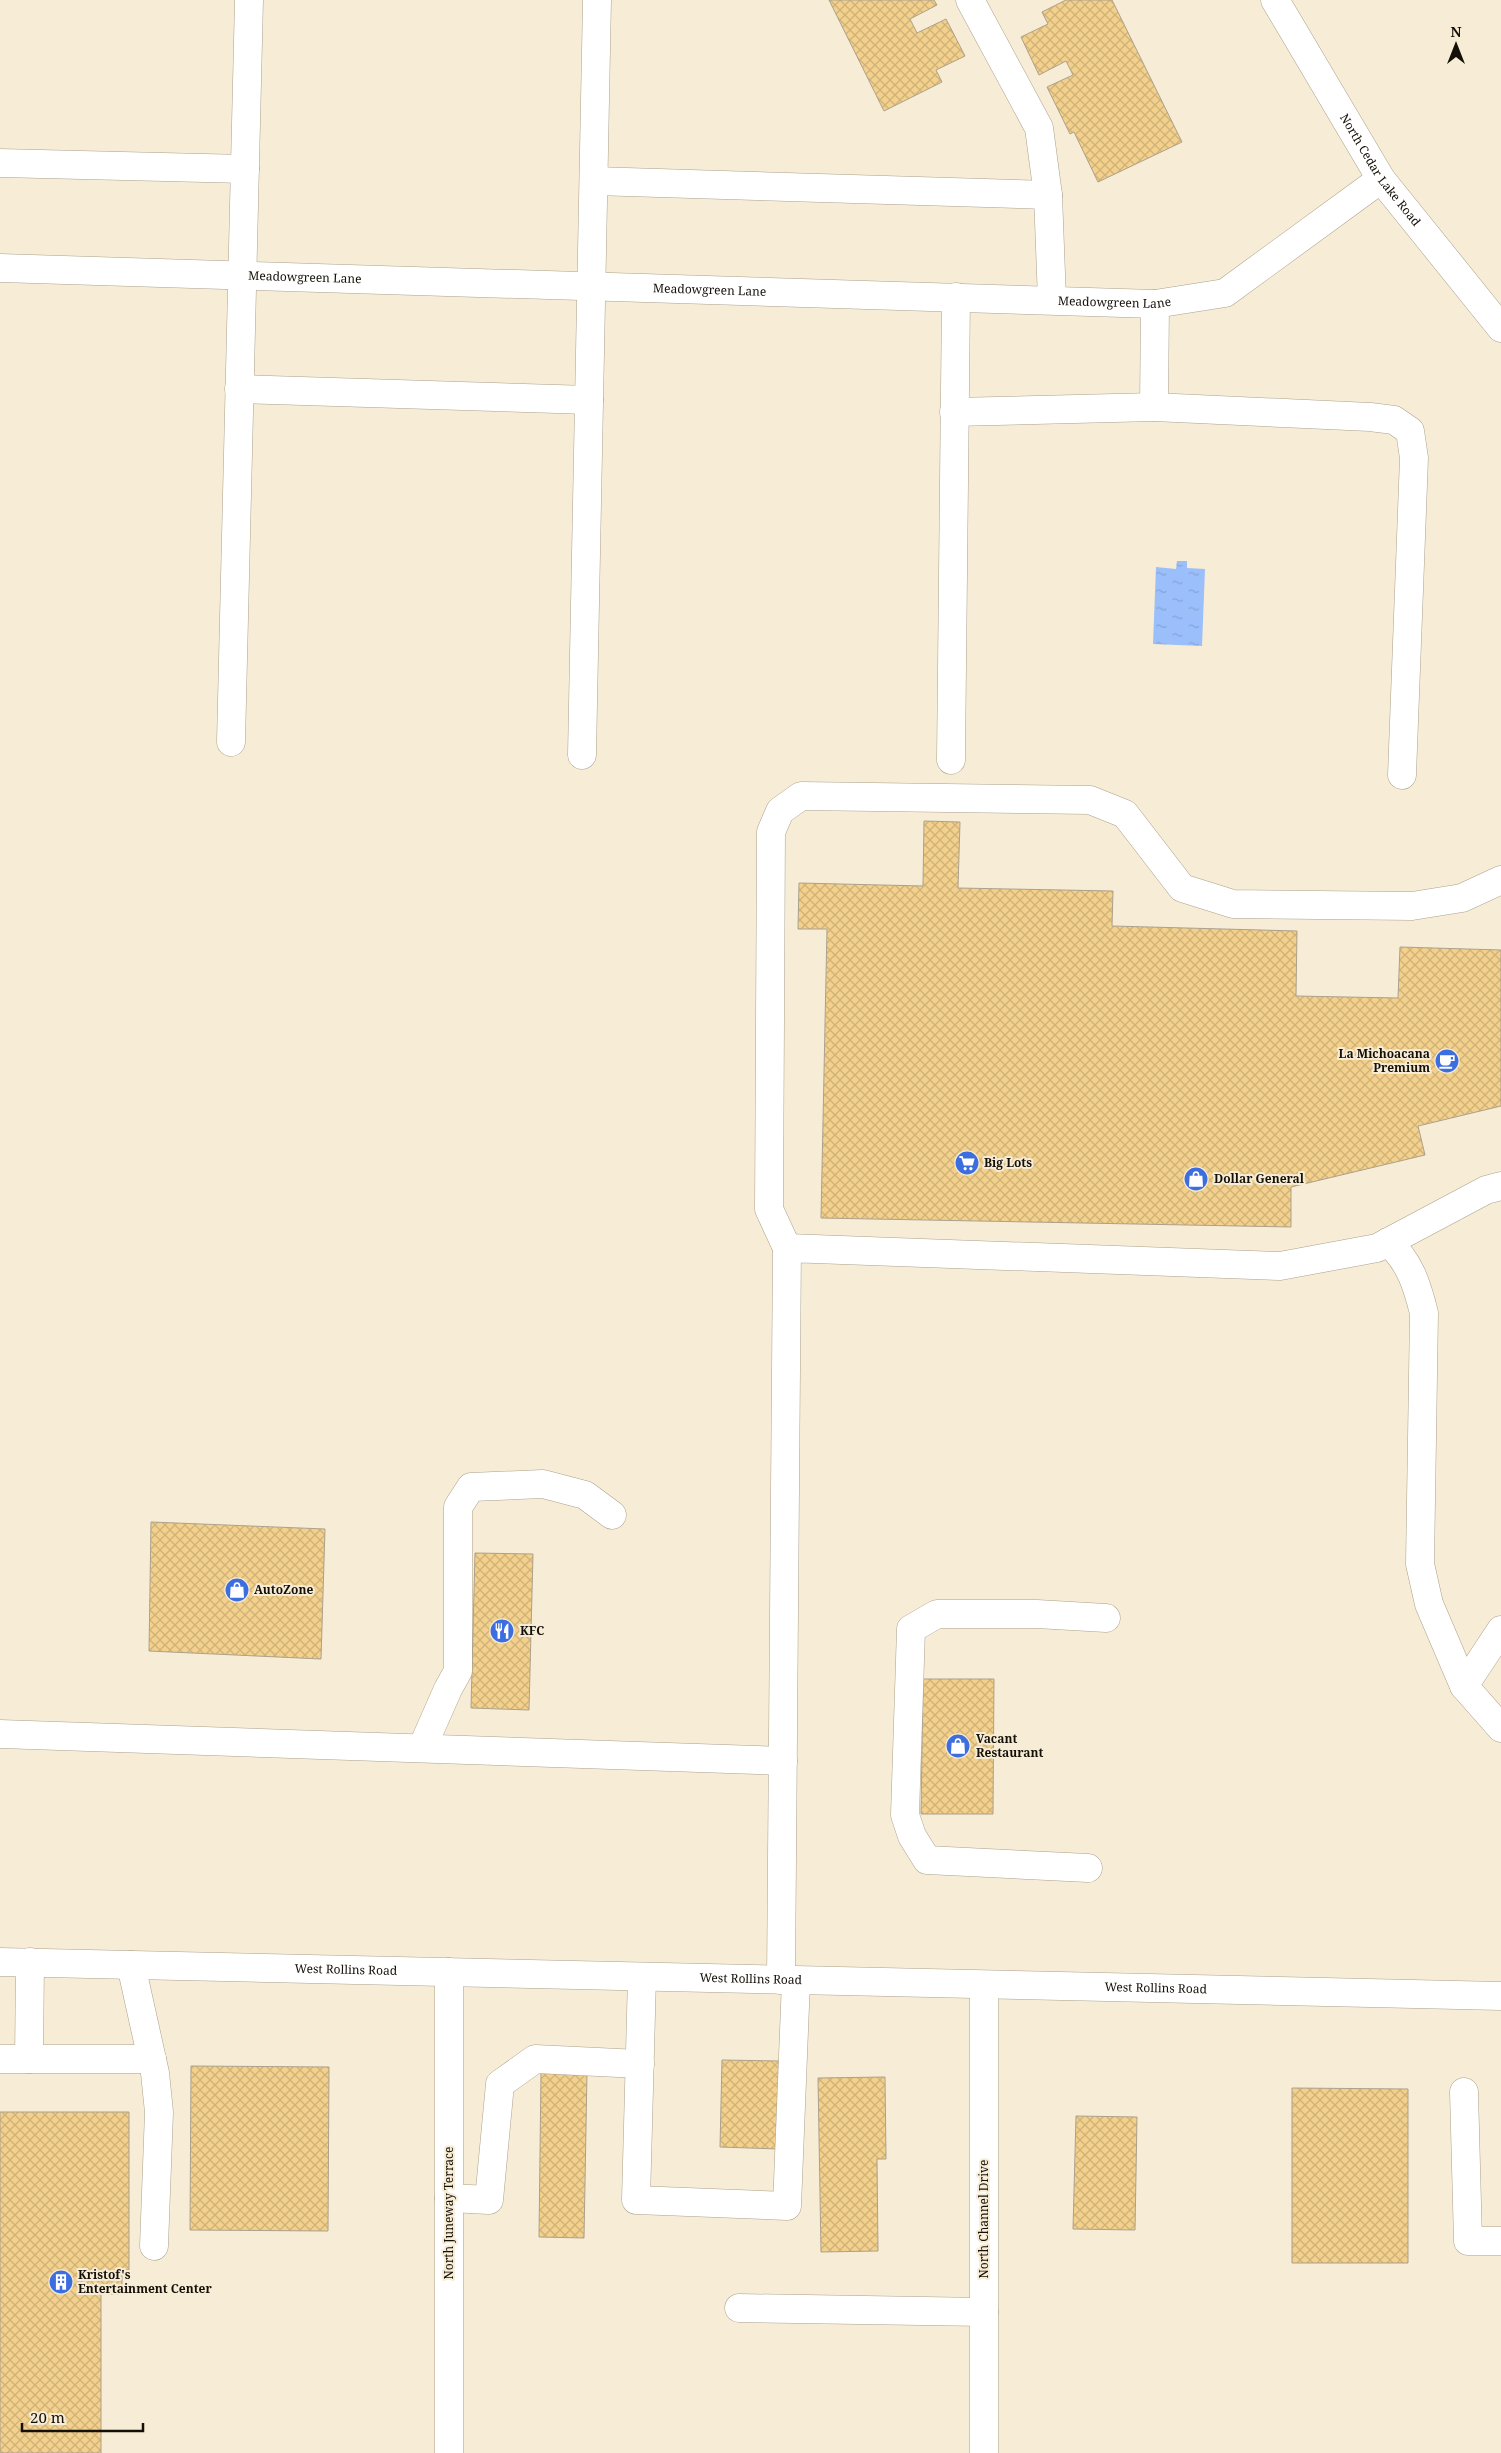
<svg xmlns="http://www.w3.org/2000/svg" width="1501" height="2453" font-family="'Noto Serif',serif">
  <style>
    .water { fill: url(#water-ripples) }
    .building { fill: url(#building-cross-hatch); stroke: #aca18c }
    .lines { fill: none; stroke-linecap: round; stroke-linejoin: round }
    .minor-casing { stroke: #aca18d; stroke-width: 29 }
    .major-casing { stroke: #aca18d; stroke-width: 29 }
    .minor { stroke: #fff; stroke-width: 28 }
    .major { stroke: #fff; stroke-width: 28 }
    .labels { text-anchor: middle; stroke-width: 4; stroke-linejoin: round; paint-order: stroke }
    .street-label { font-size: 12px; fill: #141008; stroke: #f7ecd5 }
    .poi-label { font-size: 12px; font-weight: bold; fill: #141008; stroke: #f7ecd5; text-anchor: start }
  </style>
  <defs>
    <pattern id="water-ripples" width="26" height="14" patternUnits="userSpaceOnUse" patternTransform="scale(1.25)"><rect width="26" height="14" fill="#9bbffb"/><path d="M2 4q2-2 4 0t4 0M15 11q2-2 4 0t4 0" fill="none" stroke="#85a3d6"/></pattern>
    <pattern id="building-cross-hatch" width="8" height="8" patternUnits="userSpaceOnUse" patternTransform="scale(1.25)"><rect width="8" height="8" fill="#f3d08c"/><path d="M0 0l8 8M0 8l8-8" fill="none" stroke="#cfb277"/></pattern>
  </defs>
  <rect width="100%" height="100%" fill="#f7ecd5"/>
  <path class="water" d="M1177,561H1187V568L1205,569L1202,646L1153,644L1156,567L1176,569Z"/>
  <path class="building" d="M829,0H934L937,5L910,19L917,33L946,19L965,56L936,70L942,82L884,111Z
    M1066,0H1112L1182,142L1098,182L1074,132L1070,134L1047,87L1073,75L1066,61L1039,75L1021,37L1048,24L1042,12Z
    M924,821L960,822L958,888L1113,891L1112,926L1297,931L1296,996L1398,998L1400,947L1501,950V1106L1418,1126L1425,1155L1291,1187V1227L821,1218L827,929H798L799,883L923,886Z
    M151,1522L325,1529L321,1659L149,1651Z
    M475,1553L533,1554L529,1710L471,1708Z
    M923,1679H994L993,1814H921Z
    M722,2060L779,2061L778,2149L720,2147Z
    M191,2066L329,2067L328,2231L190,2230Z
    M541,2072H587L584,2238L539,2237Z
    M885,2077L886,2159H877L878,2251L821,2252L818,2078Z
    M1292,2088L1408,2089V2263H1292Z
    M0,2112H129V2270H122V2294H101V2453H0Z
    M1076,2116L1137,2117L1135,2230L1073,2229Z"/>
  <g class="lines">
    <defs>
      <g id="minor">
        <path d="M970,0L1039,128L1048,195L1052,300"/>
        <path d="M0,163L245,169"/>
        <path d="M594,181L1048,195"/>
        <path id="s1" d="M0,268L1155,304L1225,293L1381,179"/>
        <path d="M239,389L589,400"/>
        <path d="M1154,407L1155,304"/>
        <path d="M954,412L1154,407L1370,417L1394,420L1410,431L1414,458L1402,775"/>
        <path d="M231,742L249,0"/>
        <path d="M582,755L597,0"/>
        <path d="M951,760L956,297"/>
        <path d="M1388,1242C1410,1262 1417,1285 1424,1313L1420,1564L1429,1604L1464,1686"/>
        <path d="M787,1248L769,1209L771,832L780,811L801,796L1090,800L1125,814L1182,888L1233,904L1412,906L1462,898L1501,880"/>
        <path d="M1501,1630L1464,1686L1501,1728"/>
        <path d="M0,1734L783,1761"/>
        <path d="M422,1748L448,1689L458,1671V1507L471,1487L543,1484L585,1495L612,1515"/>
        <path d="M1088,1868L927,1860L912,1836L905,1815L911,1629L937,1614H1037L1106,1618"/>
        <path d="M131,1965L155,2073L159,2112L154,2246"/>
        <path d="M642,1977L636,2200L787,2206L796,1981"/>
        <path d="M781,1980L787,1248L1280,1266L1377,1248L1486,1190L1501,1186"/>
        <path d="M0,2059H152"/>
        <path d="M29,2059L30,1962"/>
        <path d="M1464,2092L1468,2241H1501"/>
        <path d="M449,2198L489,2200L500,2084L535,2059L640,2064"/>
        <path d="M739,2308L984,2312"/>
        <path d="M449,2453V1972"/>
        <path d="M984,2453V1986"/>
      </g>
      <g id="major">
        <path id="s2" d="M1275,0L1381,179L1501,328"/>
        <path id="s3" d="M0,1962L1501,1996"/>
      </g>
    </defs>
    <use href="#minor" class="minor-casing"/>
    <use href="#major" class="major-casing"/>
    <use href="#minor" class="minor"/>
    <use href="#major" class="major"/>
  </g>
  <defs>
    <symbol id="cafe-disc" viewBox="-11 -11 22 22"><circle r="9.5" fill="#3d6edf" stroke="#f7ecd5"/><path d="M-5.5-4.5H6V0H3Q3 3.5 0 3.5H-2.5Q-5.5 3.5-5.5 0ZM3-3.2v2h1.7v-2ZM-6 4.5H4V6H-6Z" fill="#fff"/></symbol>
    <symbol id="supermarket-disc" viewBox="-11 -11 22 22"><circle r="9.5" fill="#3d6edf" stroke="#f7ecd5"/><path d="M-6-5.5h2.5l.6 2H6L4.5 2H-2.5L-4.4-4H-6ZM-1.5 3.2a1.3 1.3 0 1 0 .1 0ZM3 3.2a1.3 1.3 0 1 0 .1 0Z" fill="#fff"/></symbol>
    <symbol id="shop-disc" viewBox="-11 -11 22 22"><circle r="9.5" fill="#3d6edf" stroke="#f7ecd5"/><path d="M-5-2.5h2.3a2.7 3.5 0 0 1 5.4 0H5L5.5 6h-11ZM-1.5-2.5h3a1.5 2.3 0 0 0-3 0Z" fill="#fff"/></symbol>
    <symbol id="restaurant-disc" viewBox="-11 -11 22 22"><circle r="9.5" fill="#3d6edf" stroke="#f7ecd5"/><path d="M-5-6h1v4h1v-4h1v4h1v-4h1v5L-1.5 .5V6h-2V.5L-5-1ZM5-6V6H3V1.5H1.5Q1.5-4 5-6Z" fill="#fff"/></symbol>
    <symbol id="building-disc" viewBox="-11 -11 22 22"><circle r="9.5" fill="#3d6edf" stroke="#f7ecd5"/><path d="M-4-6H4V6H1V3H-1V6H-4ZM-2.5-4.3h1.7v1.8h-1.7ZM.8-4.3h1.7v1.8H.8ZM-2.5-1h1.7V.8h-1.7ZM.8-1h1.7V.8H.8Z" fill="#fff"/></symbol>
  </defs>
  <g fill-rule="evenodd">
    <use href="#cafe-disc" x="1433" y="1047" width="28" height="28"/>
    <use href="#supermarket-disc" x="953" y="1149" width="28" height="28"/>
    <use href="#shop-disc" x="1182" y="1165" width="28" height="28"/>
    <use href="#shop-disc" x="223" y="1576" width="28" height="28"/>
    <use href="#restaurant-disc" x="488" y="1617" width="28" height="28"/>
    <use href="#shop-disc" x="944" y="1732" width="28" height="28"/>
    <use href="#building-disc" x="47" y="2268" width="28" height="28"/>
  </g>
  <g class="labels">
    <g class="street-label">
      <text dy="4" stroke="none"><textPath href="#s2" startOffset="200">North Cedar Lake Road</textPath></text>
      <text dy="4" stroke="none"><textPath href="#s1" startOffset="305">Meadowgreen Lane</textPath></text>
      <text dy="4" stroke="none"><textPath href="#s1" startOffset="710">Meadowgreen Lane</textPath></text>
      <text dy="4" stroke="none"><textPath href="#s1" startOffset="1115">Meadowgreen Lane</textPath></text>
      <text dy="4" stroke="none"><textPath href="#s3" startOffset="346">West Rollins Road</textPath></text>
      <text dy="4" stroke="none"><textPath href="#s3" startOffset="751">West Rollins Road</textPath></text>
      <text dy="4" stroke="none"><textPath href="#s3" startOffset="1156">West Rollins Road</textPath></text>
      <text transform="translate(449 2213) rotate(-90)" y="4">North Juneway Terrace</text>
      <text transform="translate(984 2219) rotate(-90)" y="4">North Channel Drive</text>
    </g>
    <g class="poi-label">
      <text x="1430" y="1058" text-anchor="end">La Michoacana<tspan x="1430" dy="14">Premium</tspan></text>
      <text x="984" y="1167">Big Lots</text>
      <text x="1214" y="1183">Dollar General</text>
      <text x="254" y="1594">AutoZone</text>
      <text x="520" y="1635">KFC</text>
      <text x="976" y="1743">Vacant<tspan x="976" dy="14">Restaurant</tspan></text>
      <text x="78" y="2279">Kristof's<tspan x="78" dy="14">Entertainment Center</tspan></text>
    </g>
  </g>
  <g transform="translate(1456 45)" stroke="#f7ecd5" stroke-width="4" paint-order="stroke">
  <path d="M0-4L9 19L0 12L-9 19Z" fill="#141008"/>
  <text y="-8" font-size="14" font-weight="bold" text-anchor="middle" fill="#141008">N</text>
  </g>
  <path d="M22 2423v8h121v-8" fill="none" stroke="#141008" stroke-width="2.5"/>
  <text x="30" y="2423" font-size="15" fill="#141008" stroke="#f7ecd5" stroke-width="4" paint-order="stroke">20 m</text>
</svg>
